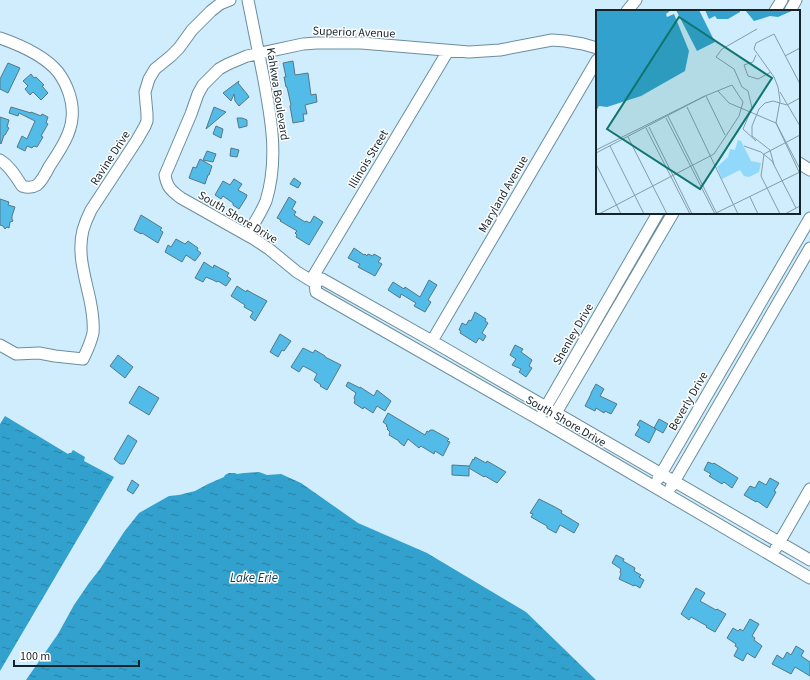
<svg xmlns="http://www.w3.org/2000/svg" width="810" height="680" font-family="'Source Sans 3',sans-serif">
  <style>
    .water { fill: url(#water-ripples) }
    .building { fill: #52bbe8; stroke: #557888 }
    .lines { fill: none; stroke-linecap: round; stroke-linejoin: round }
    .minor-casing { stroke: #6b8e9f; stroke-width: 13 }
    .minor { stroke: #fff; stroke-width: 11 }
    .labels { text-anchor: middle; stroke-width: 3; stroke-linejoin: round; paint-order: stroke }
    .street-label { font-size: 12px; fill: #15232a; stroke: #fff }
    .water-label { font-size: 13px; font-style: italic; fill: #103e51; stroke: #fff }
    .inset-road { fill: none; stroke: #859ca8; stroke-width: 1 }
    .view { fill: #0f766e; fill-opacity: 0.15; stroke: #0f766e; stroke-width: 2 }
    .inset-edge { fill: none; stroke: #15232a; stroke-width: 2 }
  </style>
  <defs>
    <pattern id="water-ripples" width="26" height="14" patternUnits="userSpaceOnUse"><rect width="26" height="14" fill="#32a1cd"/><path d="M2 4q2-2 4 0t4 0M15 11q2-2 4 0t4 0" fill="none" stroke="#2983a7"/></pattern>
  </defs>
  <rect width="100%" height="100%" fill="#cfedfc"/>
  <path class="water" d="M5,416L68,454L69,453H71L73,450L85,457L84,461L114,477L0,671V424Z
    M259,472L267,475L281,474L301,483L358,523L427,553L526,612L596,680H26L58,634L74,605L89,583L100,569L124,532L139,513L169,496L179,495L195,491L208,484L224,477L225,475L229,473H235L237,474L244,473Z"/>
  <path class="building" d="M293,61L295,75L308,73L311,95L316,94L317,102L305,105L307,114H303L304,121L293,123L290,106L291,105L287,87H286L284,77H286L283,63Z
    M8,63L20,68L8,93L0,89V79Z
    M31,74L34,78L36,77L44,85L42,86L48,93L41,100L33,92L30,95L25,89L28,86L23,81Z
    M239,81L238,83L247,94L249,97L239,106L235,101L234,94L231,101L223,93Z
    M11,107L31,113V112L41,116L42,114L48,117L46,123L48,124L41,136L43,137L37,147L34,146L32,148L27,146L25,151L17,147L22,136L27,139L35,121L19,113L18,116L9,113Z
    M214,107L226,112L206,129Z
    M0,117L9,120L7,127L9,128L5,135H4L1,144L0,143Z
    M237,118H242L247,120V126L239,128Z
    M216,126L223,129L221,138L213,134Z
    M231,148L239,150L237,157L230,156Z
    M207,151L216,154L213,162L203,160Z
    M200,159L212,166L209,175H208L205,184L189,178L193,167L196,168Z
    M294,178L301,183L298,188L290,184Z
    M234,179L242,184L238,190L247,195L246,198L239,209L233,205V203L223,196L221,199L215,195L223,181L230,185Z
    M289,197L296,202L292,209L296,212L294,215L305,222L306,221L310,223L314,216L323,222L309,245L296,237L297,235L295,233L297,231L280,221L281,220L277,218Z
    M0,199L9,202L8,205L15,207L12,216V219L13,221L10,222L9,228L7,227L5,229L3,226L0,225Z
    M141,215L162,228L160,230L163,232L158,243L142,233L141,234L134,230Z
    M176,239L185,244L188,241L198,248L197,250L201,253L195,261L186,255L182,262L165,252L168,245L171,247Z
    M354,248L364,255L365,254L367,256L368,254L373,256L374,254L381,258L378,262L382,264L375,276L358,267L360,264L348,258Z
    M204,262L213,268L214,265L229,273L227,276L231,279L226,286L218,281L217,282L213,280L206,277L203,282L195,278Z
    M429,280L437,285L428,300L431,302L425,312L414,306L416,303L401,294L400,298L388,290L393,282L404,289L405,287L420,297Z
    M237,286L246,292L247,290L252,293L267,301L255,321L250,317L253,312L244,307L245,305L231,296Z
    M475,312L486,319L485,321L488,323L482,333L486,336L483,341L479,338L476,343L460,333L461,331L459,330L462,323L466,325L469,320L471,321Z
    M280,334L291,341L284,351L282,350L278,357L270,352Z
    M515,345L523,349L521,352L532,360L529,366L532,368L526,377L519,372L521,369L512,365L516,359L510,355Z
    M303,348L313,353L315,350L325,356V357L341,365L327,390L320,386L321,385L314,380L317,374L311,370L303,366L299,372L291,367Z
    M118,355L133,367L125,378L110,366Z
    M348,382L360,388V387L374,396L377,390L391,401L385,411L377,406L373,413L364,407L363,409L354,403L355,400L354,398L356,393L346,386Z
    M596,384L604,389L600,396L617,404L611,414L605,411L604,413L596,408L595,411L585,406L591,394V393Z
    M139,386L159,398L149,415L129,403Z
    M388,413L425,435L427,431L429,432L430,430H433L449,439L447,441L450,442L443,456L435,451L434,454L421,446L419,448L408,439L404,446L399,442V441L389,435L390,432L387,429L388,428L386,426L387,425L383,422Z
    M659,419L668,424L663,433L654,428Z
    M640,420L656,429L649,443L635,435L640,427L637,425Z
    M128,435L137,441L124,464H120L114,459Z
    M475,457L486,463L487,461L506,472L497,483L485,476L484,477L469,468V476L452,475V465L469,466V467L473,459L474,460Z
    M708,462L713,464L714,463L738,478L732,488L724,482L722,484L709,476L711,474L704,470Z
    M770,478L779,483L774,491L776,492L767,508L757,501L756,502L744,495L750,486L755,488L759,481L766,485Z
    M132,480L139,485L133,494L127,490Z
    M539,499L555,507L562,511L561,513L579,524L574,533L560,525L556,533L547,528V526L531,517L533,514L530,513Z
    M616,555L624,559L623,561L635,568L634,571L641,575L639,577L644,580L640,588L635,585L634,586L619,579L621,574L620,572L621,569L612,563Z
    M696,588L705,593L700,601L716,610L717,609L726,614L715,632L706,627L707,626L691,617L689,620L681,614Z
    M750,619L759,624L752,636L755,638L754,640L762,646L755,658L747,653L743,661L734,656L738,648L735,646L736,644L727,638L733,628L738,631L740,629L743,631Z
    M796,646L804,651L801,656L810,662V676L795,667L791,674L772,664L777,655L783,659L787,652L791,655Z"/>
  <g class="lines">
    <defs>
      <path id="minor" d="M627,11L636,0
        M775,11L782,0
        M790,11L796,0
        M0,38C20,45 44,55 58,72C67,84 74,102 72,118C71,135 58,153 49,167C46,173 42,181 37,185C32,188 28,188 22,186C16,177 10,166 0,160
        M799,163L810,170
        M247,235C254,224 261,213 266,201C279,159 271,117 263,75C258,50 253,25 248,0
        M311,280L448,51
        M315,283L297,272L269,249L254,239L181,198C172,191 167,188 165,175L191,114L198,94L203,85L219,69L228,64L247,56L303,44L317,43H361L469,52L500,50L552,40L565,41L583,44L597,48
        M432,341L597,60
        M0,345L16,354L39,353L55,356L83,359C87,351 91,342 93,333C94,322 92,310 90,300C85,277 77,253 83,230C85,223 88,216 91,210L137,140L145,126L147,121V114L145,92L149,79L155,69L171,56L179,48L192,30L211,11L220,4L230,0
        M543,412L658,213
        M553,418L673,213
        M658,479L810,218
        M671,487L810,248
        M776,548L810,489
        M810,560L432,341L322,279L315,283L316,292L549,425L810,578"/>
    </defs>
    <use href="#minor" class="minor-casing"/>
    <use href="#minor" class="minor"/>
  </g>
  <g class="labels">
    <g class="street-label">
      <text transform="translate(354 32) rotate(2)" y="4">Superior Avenue</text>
      <text transform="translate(278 94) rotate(81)" y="4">Kahkwa Boulevard</text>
      <text transform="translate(110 158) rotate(-57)" y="4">Ravine Drive</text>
      <text transform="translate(368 159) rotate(-59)" y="4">Illinois Street</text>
      <text transform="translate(503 194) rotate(-60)" y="4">Maryland Avenue</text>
      <text transform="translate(238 217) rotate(31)" y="4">South Shore Drive</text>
      <text transform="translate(573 334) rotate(-60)" y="4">Shenley Drive</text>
      <text transform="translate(688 401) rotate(-60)" y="4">Beverly Drive</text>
      <text transform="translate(566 421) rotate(30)" y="4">South Shore Drive</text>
    </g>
    <g class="water-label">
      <text x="254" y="582">Lake Erie</text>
    </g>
  </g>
  <g transform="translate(596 10)">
    <rect width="204" height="204" fill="#cfedfc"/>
    <path d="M142,130L145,131L155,151L165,153L163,162L153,167L148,166L144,160L126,169L121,157L132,147L134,139L139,140Z" fill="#91d8fa"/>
    <path d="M0,0H75L70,4L71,7L78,4L93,41L89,61L45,86L11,97L3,96L0,101ZM80,0H103L119,32L101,41ZM109,0H144V2L132,9H121L119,6L113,9ZM149,0H198L182,7L174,6L158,11Z" fill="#32a1cd"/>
    <path class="inset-road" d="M160,45L157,52L148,55L152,66L162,69L175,62M189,46L204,38M122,81L133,93L180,113L184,91L182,77L178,67L158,39L160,33L178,24L204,74M184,82L204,116M110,86L129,125M91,97L142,204M72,106L121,204M70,108L119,204M53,117L96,204M50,118L94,204M32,127L71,204M160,131L147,119L156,98L152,81L146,77L138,59L120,47L126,39L161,19M14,136L48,204M148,136L165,142L176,151L200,198M0,140L109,86L0,143M0,154L25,204M178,155L174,140L156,126V116L163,99L169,93L177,91L191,95L204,88M204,159L180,113L204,164M154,187L162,204M120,203L204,162M3,204L118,144L143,106L147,92L136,75L109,86M184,204L165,166L168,144L204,125M189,204L204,196"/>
    <path class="view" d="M83,7L176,68L104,179L11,119Z"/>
    <rect width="204" height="204" class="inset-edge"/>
  </g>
  <path d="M14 660v6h125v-6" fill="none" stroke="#15232a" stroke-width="2"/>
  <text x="20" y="660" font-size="12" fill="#15232a" stroke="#ffffff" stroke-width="3" paint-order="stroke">100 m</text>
</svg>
